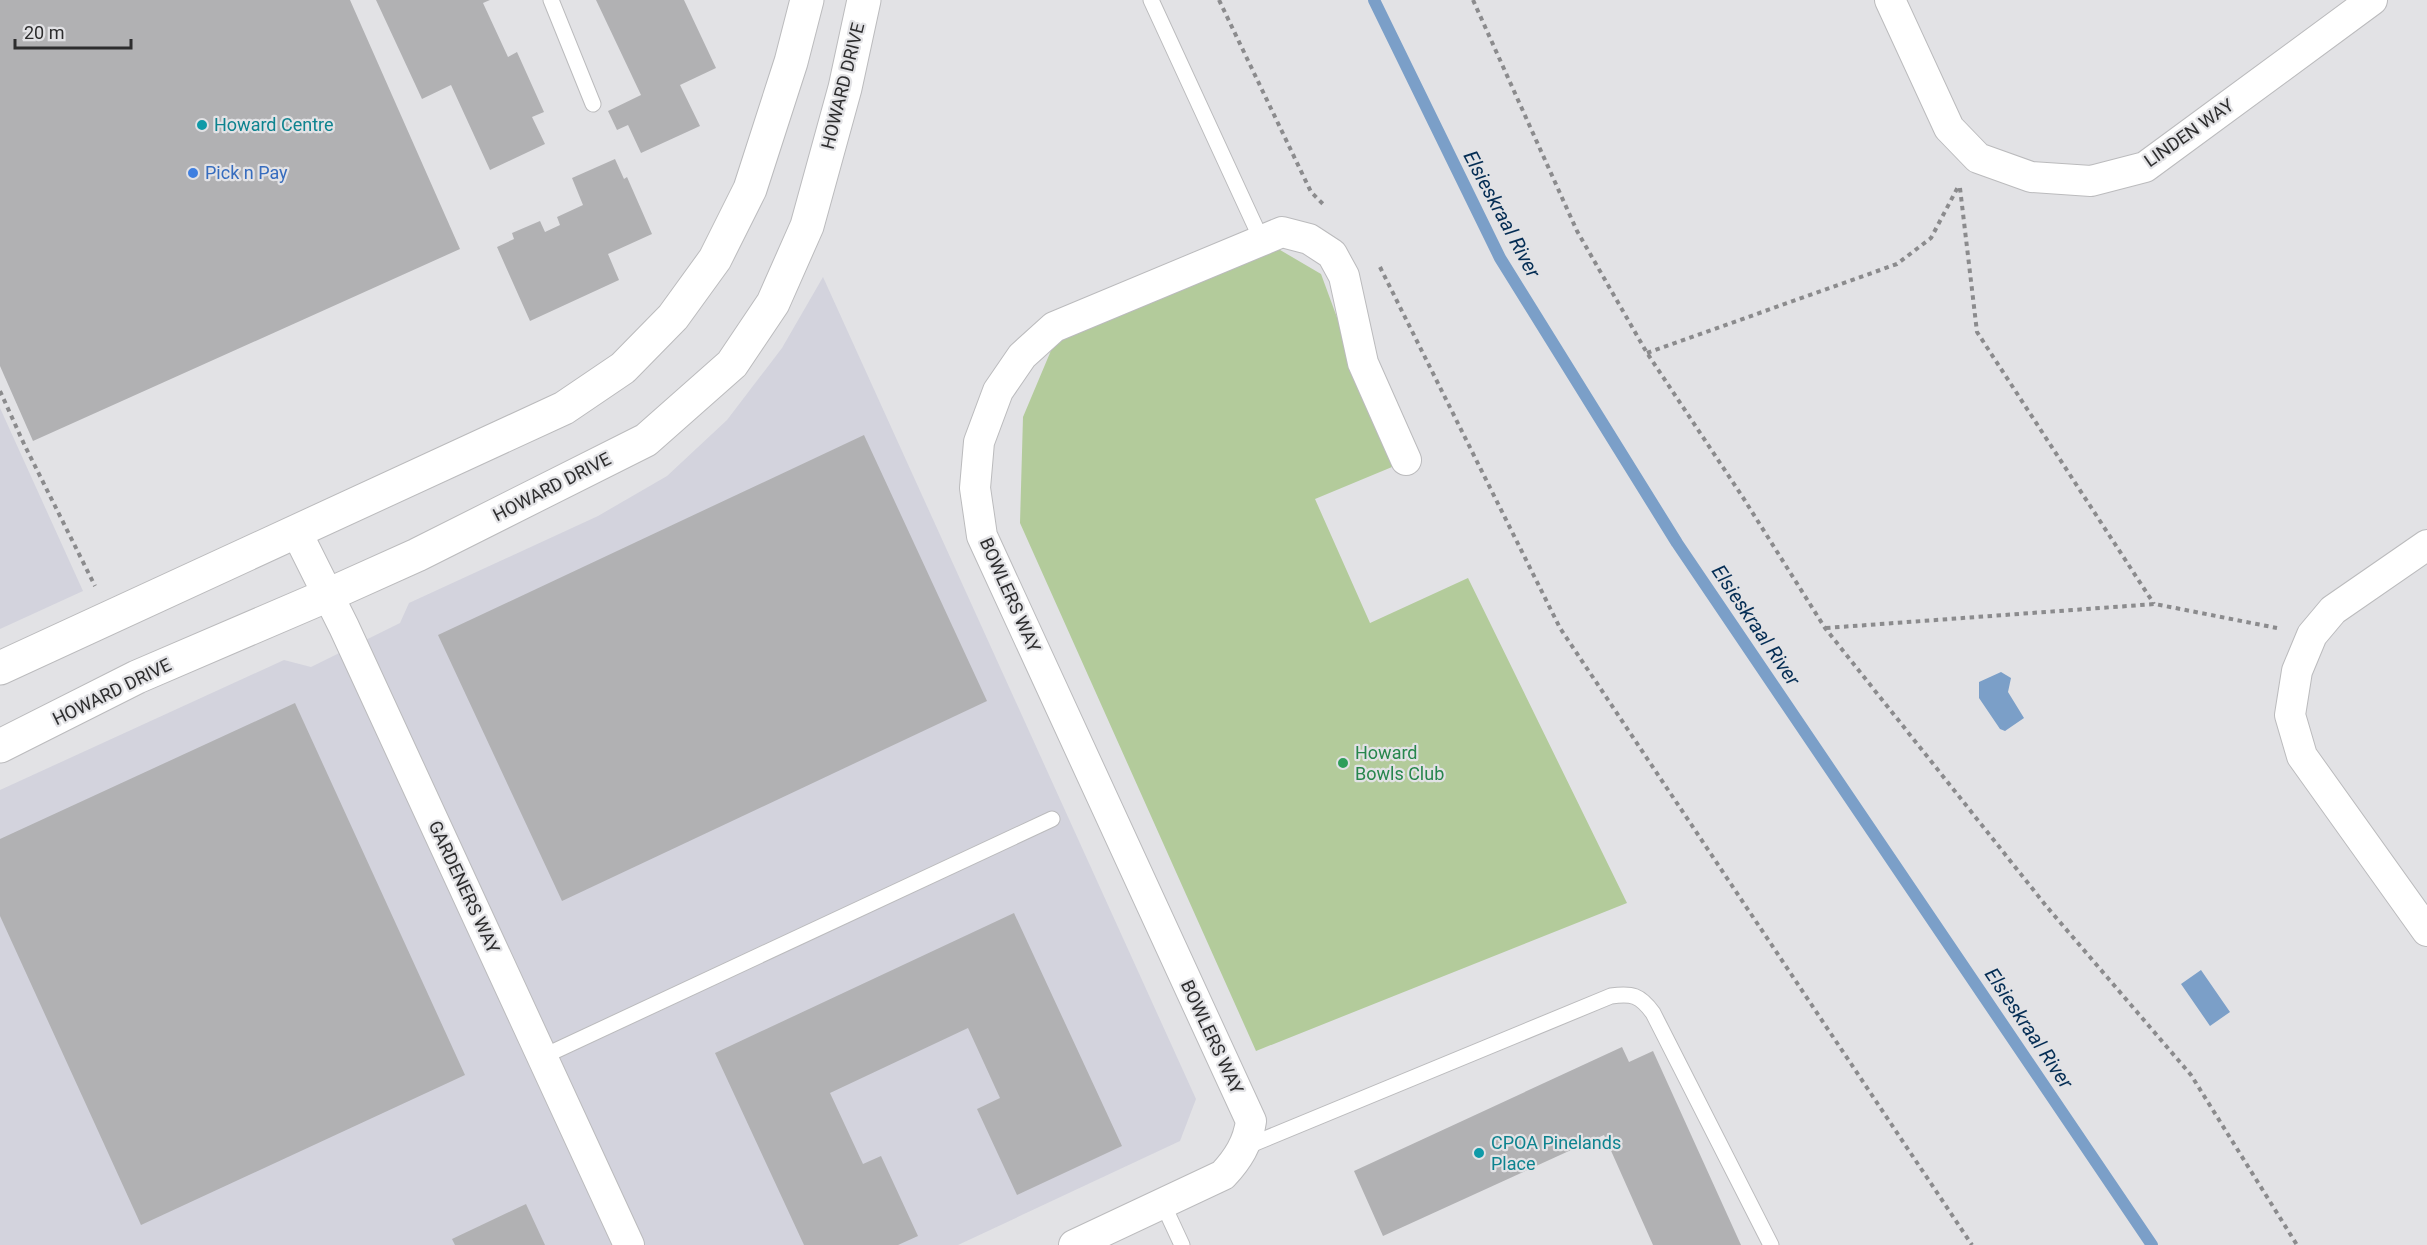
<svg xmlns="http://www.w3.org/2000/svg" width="2427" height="1245" font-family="Roboto,sans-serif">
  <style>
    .built { fill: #d3d3dd }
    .green { fill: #b3cb9b }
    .water { fill: #7b9fc8 }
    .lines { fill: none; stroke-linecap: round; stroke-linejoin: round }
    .stream { stroke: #7b9fc8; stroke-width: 12 }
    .building { fill: #b1b1b3 }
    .lane-casing { stroke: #bbbbbd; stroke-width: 17 }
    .street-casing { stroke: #bbbbbd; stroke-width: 32 }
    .secondary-casing { stroke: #bbbbbd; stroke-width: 35 }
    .path { stroke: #8b8b8d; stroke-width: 4; stroke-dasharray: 4.5 4.5; stroke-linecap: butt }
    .lane { stroke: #fff; stroke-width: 15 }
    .street { stroke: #fff; stroke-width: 30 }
    .secondary { stroke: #fff; stroke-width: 33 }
    .culture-dot { fill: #0f9aa8; stroke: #e2e2e5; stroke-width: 2 }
    .shop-dot { fill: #3f7fe0; stroke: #e2e2e5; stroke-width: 2 }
    .leisure-dot { fill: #2e9e5b; stroke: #e2e2e5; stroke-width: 2 }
    .labels { text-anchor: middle; stroke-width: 4.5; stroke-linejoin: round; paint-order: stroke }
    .street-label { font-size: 18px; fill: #2d2d2e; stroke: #e2e2e5 }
    .culture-label { font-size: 18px; fill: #0d838f; stroke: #e2e2e5; text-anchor: start }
    .shop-label { font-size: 18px; fill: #366cbe; stroke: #e2e2e5; text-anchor: start }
    .leisure-label { font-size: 18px; fill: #27864d; stroke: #e2e2e5; text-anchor: start }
    .water-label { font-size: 20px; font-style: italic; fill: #042d54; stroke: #e2e2e5 }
  </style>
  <rect width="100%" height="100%" fill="#e2e2e5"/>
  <path class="built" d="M823,277L1196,1099L1180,1141L958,1245H0V790L284,660L311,667L400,623L409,603L598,516L667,476L727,420L782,348Z
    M0,408L83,591L0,629Z"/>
  <path class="green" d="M1275,247L1321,274L1392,467L1315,499L1370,623L1468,578L1627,903L1256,1051L1020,523L1023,417L1055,341Z"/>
  <path class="water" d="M2001,672L2011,678L2008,692L2024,718L2005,731L2000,729L1979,698V682Z
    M2201,970L2230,1012L2210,1026L2181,984Z"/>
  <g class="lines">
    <path class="stream" d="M1374,0L1500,258L1677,543L2152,1245"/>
  </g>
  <path class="building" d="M0,0H350L460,249L33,441L0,366Z
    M376,0H490L483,3L508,57L517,52L544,112L532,117L545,144L490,170L451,85L422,99Z
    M596,0H684L716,68L680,85L700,126L641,153L628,125L617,130L608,111L641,95Z
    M615,159L624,179L627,177L652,234L608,254L619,280L530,321L497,247L514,239L512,233L540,221L545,232L560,225L557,217L583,205L572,178Z
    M864,435L987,701L562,901L438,635Z
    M295,703L465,1075L141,1225L0,916V839Z
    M1014,913L1122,1146L1017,1195L977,1109L1000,1098L968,1028L830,1093L863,1164L881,1156L918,1236L898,1245H804L715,1053Z
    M1622,1047L1629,1062L1653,1051L1741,1245H1653L1604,1135L1383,1236L1354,1171Z
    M526,1204L545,1245H455L452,1239Z"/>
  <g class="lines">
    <defs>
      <path id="lane" d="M551,0L593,104
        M1151,0L1262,241
        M542,1057L1052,819
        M1243,1148L1611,996C1632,993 1640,995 1653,1013L1771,1245
        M1163,1204L1182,1245"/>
      <path id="street" d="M1890,0L1949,128L1978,158L2031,177L2091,181L2145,167L2372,0
        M296,531L344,627L629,1245
        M2427,545L2333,610L2312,635L2297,671L2290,715L2302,756L2427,931
        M1074,1245L1223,1175C1238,1159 1248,1143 1251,1121L982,536L975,488L979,442L998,391L1022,356L1054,327L1282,232L1309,239L1332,254L1344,276L1363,363L1406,460"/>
      <path id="secondary" d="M0,668L564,408L623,368L673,317L715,259L750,189L791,62L807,0
        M0,746L137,677L328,595L417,555L646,440L732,364L773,303L807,226L845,88L864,0"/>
    </defs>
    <use href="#lane" class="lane-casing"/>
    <use href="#street" class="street-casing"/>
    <use href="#secondary" class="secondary-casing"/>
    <path class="path" d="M1219,0L1311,192L1325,206
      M1473,0L1577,231L1647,353L1742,496L1825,628L2047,907L2191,1075L2297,1245
      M1960,188L1977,332L2154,604
      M1380,267L1560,628L1972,1245
      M1647,353L1897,264L1931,238L1959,185
      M0,391L24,444L95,586
      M1826,628L2155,604L2277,628"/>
    <use href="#lane" class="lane"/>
    <use href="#street" class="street"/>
    <use href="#secondary" class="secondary"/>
  </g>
  <g class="culture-dot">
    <circle cx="202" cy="125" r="6"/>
    <circle cx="1479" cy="1153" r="6"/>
  </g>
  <circle class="shop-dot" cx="193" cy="173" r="6"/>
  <circle class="leisure-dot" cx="1343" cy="763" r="6"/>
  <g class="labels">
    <g class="street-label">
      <text transform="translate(843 86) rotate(-76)" y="6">HOWARD DRIVE</text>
      <text transform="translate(2189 133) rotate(-35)" y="6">LINDEN WAY</text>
      <text transform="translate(552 487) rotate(-27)" y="6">HOWARD DRIVE</text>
      <text transform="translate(1010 595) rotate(66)" y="6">BOWLERS WAY</text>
      <text transform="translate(112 692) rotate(-26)" y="6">HOWARD DRIVE</text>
      <text transform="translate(464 887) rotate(65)" y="6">GARDENERS WAY</text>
      <text transform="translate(1212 1037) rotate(65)" y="6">BOWLERS WAY</text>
    </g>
    <g class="culture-label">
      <text x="214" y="131">Howard Centre</text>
      <text x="1491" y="1149">CPOA Pinelands<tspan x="1491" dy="21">Place</tspan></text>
    </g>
    <g class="shop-label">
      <text x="205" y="179">Pick n Pay</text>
    </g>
    <g class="leisure-label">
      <text x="1355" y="759">Howard<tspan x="1355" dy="21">Bowls Club</tspan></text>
    </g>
    <g class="water-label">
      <text transform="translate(1502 214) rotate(62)" y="7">Elsieskraal River</text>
      <text transform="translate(1756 625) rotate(56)" y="7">Elsieskraal River</text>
      <text transform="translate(2029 1028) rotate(56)" y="7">Elsieskraal River</text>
    </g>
  </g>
  <path d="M15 39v9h116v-9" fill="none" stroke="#2d2d2e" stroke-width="3"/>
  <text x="24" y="39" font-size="18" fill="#2d2d2e" stroke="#e2e2e5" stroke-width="4.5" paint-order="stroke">20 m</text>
</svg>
